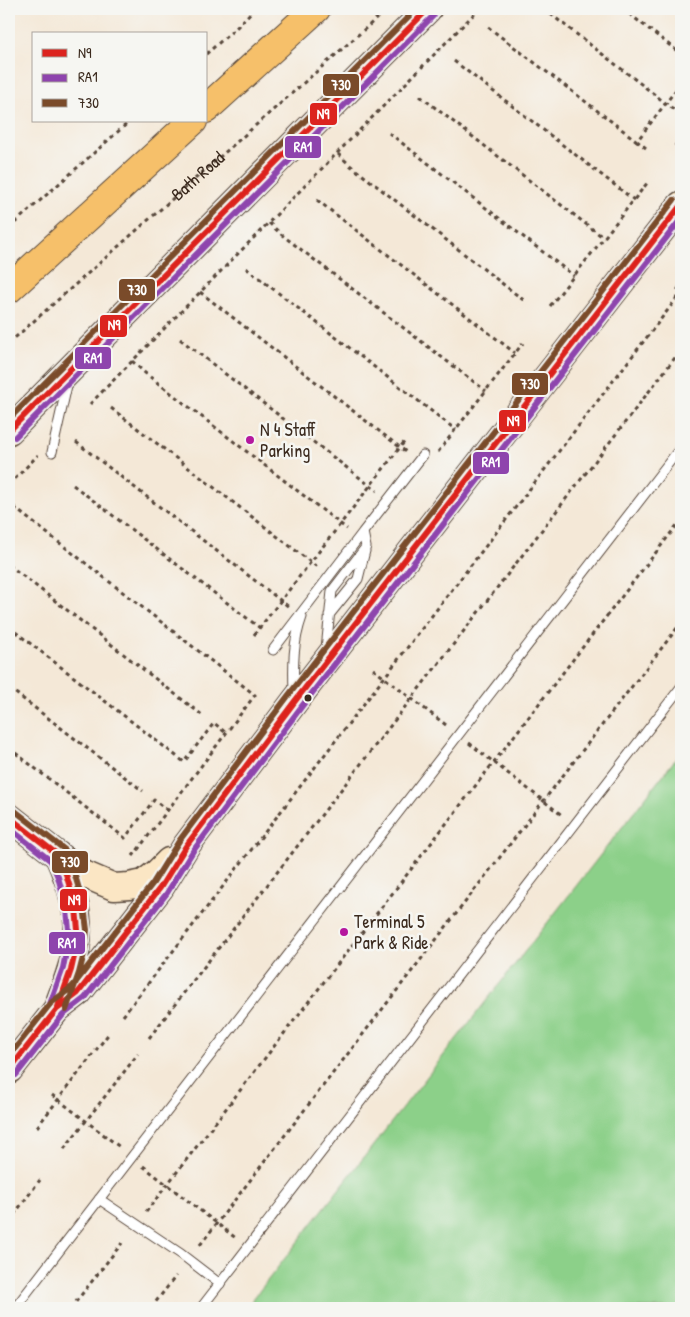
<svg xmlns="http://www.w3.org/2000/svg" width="690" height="1317" font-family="'Patrick Hand',sans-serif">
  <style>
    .green { fill: #8cd089; stroke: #647d54 }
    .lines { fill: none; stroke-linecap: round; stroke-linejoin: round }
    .lane-casing { stroke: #57463a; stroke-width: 11 }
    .secondary-casing { stroke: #57463a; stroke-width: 29 }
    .highway-casing { stroke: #57463a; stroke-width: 30 }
    .path { stroke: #57463a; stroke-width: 3; stroke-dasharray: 4 4; stroke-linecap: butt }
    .lane { stroke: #fff; stroke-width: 9 }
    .secondary { stroke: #fbe6c4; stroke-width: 26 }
    .highway { stroke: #f6c06b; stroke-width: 28 }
    .bus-1-casing { stroke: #f6f6f2; stroke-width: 10 }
    .bus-2-casing { stroke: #f6f6f2; stroke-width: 10 }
    .bus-3-casing { stroke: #f6f6f2; stroke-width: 10 }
    .bus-1 { stroke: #dc241f; stroke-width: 6 }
    .bus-2 { stroke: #8e44ad; stroke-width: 6 }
    .bus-3 { stroke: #7a4b2a; stroke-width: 6 }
    .poi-dot { fill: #b5179e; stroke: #f6f6f2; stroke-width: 2 }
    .bus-dot { fill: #3b2a1e; stroke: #f6f6f2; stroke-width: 2 }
    .labels { text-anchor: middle; stroke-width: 5; stroke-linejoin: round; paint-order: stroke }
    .street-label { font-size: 18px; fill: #3b2a1e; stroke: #f6f6f2 }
    .poi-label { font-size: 18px; fill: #3b2a1e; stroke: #f6f6f2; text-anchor: start }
    .line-badge { stroke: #f6f6f2; stroke-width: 2 }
    .badge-label { font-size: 14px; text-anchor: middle; font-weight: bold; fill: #fff }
  </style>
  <rect width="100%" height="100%" fill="#f6f6f2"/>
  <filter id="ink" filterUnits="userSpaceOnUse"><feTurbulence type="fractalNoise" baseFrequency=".02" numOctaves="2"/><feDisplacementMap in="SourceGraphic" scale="10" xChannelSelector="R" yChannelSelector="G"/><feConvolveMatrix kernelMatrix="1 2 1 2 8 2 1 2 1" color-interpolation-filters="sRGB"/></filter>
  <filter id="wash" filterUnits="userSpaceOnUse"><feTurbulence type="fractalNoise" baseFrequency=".0096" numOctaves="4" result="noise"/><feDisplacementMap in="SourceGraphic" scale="20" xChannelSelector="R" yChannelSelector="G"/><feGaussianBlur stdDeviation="1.12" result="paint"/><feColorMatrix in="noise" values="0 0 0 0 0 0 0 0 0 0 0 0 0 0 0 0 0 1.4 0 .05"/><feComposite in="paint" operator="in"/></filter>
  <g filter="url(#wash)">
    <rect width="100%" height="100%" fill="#f4e8d7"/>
    <path class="green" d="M681,752V1308H246Z"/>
  </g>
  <g filter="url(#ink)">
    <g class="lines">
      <defs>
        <path id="lane" d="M52,452L68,381
          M329,615L358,579L365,551
          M326,649L332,591L366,547L363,532L423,455
          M273,650L363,532
          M294,691C293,664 293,642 302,617
          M99,1199L181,1254L220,1284
          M15,1308L681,447
          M201,1308L681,687"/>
        <path id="secondary" d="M9,431L428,9
          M9,817L79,872L114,887L129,886L144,883L158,872L169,861
          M58,855C71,884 82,917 76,950C72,969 65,987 58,1006
          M9,1070L57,1009L78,993L160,888L186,846L295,701L681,205"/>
        <path id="highway" d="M206,109L316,9
          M9,289L193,121"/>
      </defs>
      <use href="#lane" class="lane-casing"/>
      <use href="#secondary" class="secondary-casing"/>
      <use href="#highway" class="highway-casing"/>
      <g class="path">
        <path d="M544,9L681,115"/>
        <path d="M623,9L681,54"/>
        <path d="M488,27L637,141"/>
        <path d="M206,54L236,28L254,9"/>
        <path d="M454,61L634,200"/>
        <path d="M420,96L604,238"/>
        <path d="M389,133L574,276"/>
        <path d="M675,146L681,138"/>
        <path d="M646,148L637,141L681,83"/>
        <path d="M338,154L351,166L526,302"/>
        <path d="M317,200L515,353"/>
        <path d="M269,223L282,235L486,391"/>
        <path d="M9,228L130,121"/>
        <path d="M246,268L456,430"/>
        <path d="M677,288L681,291"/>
        <path d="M200,292L406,452"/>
        <path d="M550,306L648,182"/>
        <path d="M180,339L377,491"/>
        <path id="s1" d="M9,343L375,20L386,9"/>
        <path d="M132,361L145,373L347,529"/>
        <path d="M90,404L479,9"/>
        <path d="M111,408L317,567"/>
        <path d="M76,442L289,607"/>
        <path d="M438,452L523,343"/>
        <path d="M9,485L38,455"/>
        <path d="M73,485L260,628"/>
        <path d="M9,501L16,509L255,695L133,856"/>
        <path d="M9,565L202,715"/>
        <path d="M9,627L184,762L214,723L226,733"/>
        <path d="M254,635L405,441"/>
        <path d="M373,669L446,725"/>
        <path d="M9,688L143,791"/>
        <path d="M469,743L563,816"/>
        <path d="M9,748L125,838L154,800L167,810"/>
        <path d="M123,1016L681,293"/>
        <path d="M149,1038L681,350"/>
        <path d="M52,1095L121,1148"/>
        <path d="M37,1127L110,1032"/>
        <path d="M64,1149L138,1054"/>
        <path d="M9,1164L12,1159"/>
        <path d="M143,1166L237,1239"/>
        <path d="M146,1212L681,520"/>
        <path d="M9,1221L40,1180"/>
        <path d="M200,1245L681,623"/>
        <path d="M71,1308L122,1243"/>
        <path d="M151,1308L176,1276"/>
      </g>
      <use href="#lane" class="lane"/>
      <use href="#secondary" class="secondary"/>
      <use href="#highway" class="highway"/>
      <defs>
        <path id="bus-1" d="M9,431L428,9
          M9,817L58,855L66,874L76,908L78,930L76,948L71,970L58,1007
          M9,1070L57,1009L78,993L160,888L186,846L295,701L681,205"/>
        <path id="bus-2" d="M15,437L434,15
          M9,828L51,861L58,877L67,910L69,930L67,947L63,968L50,1004
          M16,1075L63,1015L85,998L167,893L193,851L302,706L681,219"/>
        <path id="bus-3" d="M9,419L416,9
          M14,810L65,850L74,872L84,906L87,930L85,950L79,973L66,1010
          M9,1056L51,1003L72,987L153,883L179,841L288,696L674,200"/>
      </defs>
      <use href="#bus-1" class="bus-1-casing"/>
      <use href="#bus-2" class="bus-2-casing"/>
      <use href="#bus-3" class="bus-3-casing"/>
      <use href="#bus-1" class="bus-1"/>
      <use href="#bus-2" class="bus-2"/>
      <use href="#bus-3" class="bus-3"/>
    </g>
  </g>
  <g class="poi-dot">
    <circle cx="250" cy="440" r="5"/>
    <circle cx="344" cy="932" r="5"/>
  </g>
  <circle class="bus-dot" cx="308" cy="698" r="4.5"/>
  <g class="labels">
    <g class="street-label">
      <text dy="6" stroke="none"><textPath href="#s1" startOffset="252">Bath Road</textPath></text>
    </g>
    <g class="poi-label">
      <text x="260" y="436">N 4 Staff<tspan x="260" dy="21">Parking</tspan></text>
      <text x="354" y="928">Terminal 5<tspan x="354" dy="21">Park &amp; Ride</tspan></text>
    </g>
  </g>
  <g class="line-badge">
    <rect x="322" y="73" width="38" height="24" rx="5" fill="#7a4b2a"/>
    <rect x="309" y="102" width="29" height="24" rx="5" fill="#dc241f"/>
    <rect x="284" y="135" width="38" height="24" rx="5" fill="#8e44ad"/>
    <rect x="118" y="278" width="38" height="24" rx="5" fill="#7a4b2a"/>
    <rect x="99" y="314" width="29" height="24" rx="5" fill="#dc241f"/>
    <rect x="74" y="346" width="38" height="24" rx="5" fill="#8e44ad"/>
    <rect x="511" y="372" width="38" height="24" rx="5" fill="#7a4b2a"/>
    <rect x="498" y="409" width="29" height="24" rx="5" fill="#dc241f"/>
    <rect x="472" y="451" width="38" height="24" rx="5" fill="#8e44ad"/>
    <rect x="51" y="850" width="38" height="24" rx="5" fill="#7a4b2a"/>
    <rect x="59" y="888" width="29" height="24" rx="5" fill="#dc241f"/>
    <rect x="48" y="931" width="38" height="24" rx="5" fill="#8e44ad"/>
  </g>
  <g class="badge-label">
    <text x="341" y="90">730</text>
    <text x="323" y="119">N9</text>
    <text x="303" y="152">RA1</text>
    <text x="137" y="295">730</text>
    <text x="114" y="330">N9</text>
    <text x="93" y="363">RA1</text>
    <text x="530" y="389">730</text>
    <text x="513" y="426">N9</text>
    <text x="491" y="467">RA1</text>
    <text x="70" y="867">730</text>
    <text x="74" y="905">N9</text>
    <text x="67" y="948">RA1</text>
  </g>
  <rect width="690" height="1317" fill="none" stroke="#f6f6f2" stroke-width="30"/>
  <rect x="32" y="32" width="175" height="90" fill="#f6f6f2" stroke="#aba49d"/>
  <rect x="42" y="49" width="25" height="8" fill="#dc241f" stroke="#aba49d"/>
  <text x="78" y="58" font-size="15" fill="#3b2a1e">N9</text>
  <rect x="42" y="74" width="25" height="8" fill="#8e44ad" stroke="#aba49d"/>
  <text x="78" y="82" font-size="15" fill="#3b2a1e">RA1</text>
  <rect x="42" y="99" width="25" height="8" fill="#7a4b2a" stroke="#aba49d"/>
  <text x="78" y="108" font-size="15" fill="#3b2a1e">730</text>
</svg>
